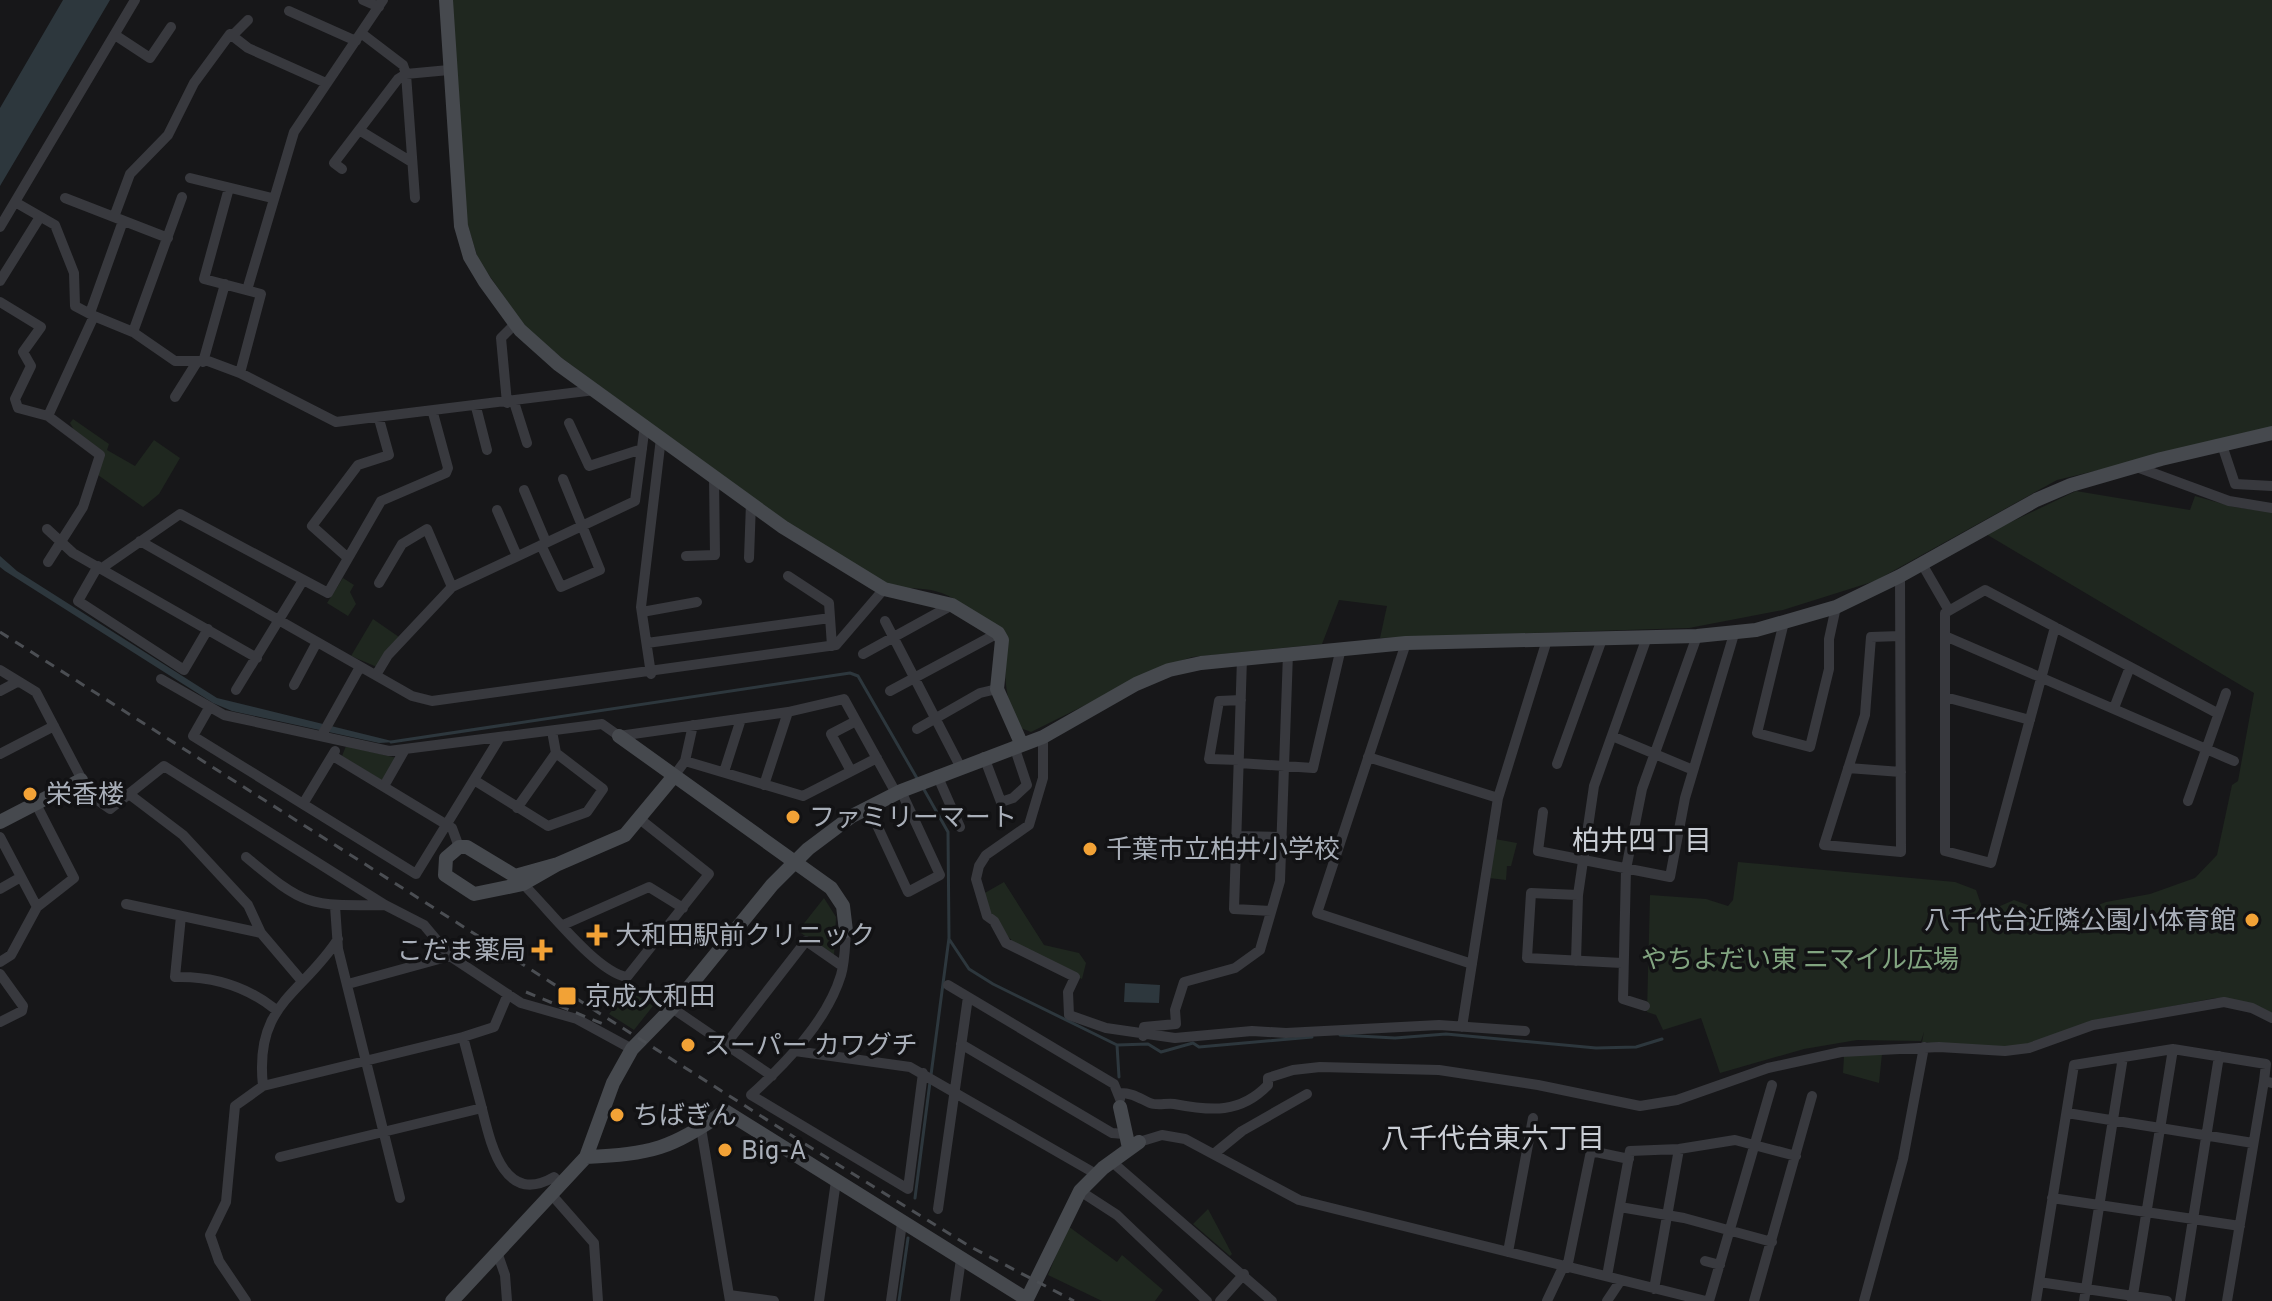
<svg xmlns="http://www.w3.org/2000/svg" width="2272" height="1301" font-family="Overpass,'Noto Sans JP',sans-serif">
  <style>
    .green { fill: #1f271f }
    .water { fill: #2d373d }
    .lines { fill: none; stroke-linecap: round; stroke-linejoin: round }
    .stream { stroke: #2d373d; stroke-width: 3 }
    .street { stroke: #38393e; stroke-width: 10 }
    .secondary { stroke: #46494e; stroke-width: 14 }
    .rail { stroke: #4b4e53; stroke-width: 3; stroke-dasharray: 10 8; stroke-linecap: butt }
    .poi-dot { fill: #f2a236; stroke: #121214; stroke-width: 3 }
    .labels { text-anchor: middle; stroke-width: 7; stroke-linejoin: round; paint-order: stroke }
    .poi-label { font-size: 26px; fill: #a9afb9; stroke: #121214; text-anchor: start }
    .park-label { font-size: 26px; fill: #81a480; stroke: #121214 }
    .neighbourhood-label { font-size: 28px; fill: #caced5; stroke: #121214 }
  </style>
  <rect width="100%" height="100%" fill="#171719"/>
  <path class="green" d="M452,0H2272V429L2057,480L1875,581L1783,610L1689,628L1380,638L1387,606L1339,600L1322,644L1192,657L1162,667L1031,732L1018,727C1006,698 1002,677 1008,645C986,624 962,596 931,590C915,587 903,590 887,584L787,523L563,359L524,326L478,259L465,216Z
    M73,419L109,444L107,450L135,466L154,440L180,458L159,494L143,507L98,475L104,453L75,432L70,423Z
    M2076,491L2190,510L2195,496L2234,507L2272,512V1015L2250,1003L2215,998L2095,1021L2027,1045L1980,1048L1922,1042L1924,1032L1921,1041L1857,1040L1804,1049L1720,1073L1701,1018L1663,1030L1656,1015L1647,1012L1650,895L1706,899L1728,906L1733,900L1738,862L1955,882L1976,890L1984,913L2014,900L2064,918L2106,902L2150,894L2195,878L2217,855L2232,785L2238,781L2254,693L1986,534Z
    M343,578L354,585L350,592L356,604L348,616L327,603Z
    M373,619L399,637L377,667L351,656Z
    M346,746L397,758L383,781L342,756Z
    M1495,839L1517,843L1511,866H1507L1506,880L1489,878Z
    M1004,882L1044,945L1079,953L1086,963L1082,979C1036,955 1000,948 983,894Z
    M824,898L836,917L834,956L798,931Z
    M629,990L653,1006L634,1030L609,1014Z
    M1882,1054L1879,1083L1843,1073L1844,1056Z
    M1208,1209L1232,1254L1230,1256L1193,1224Z
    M1068,1226L1117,1262L1122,1255L1163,1290L1155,1301H1102L1048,1275Z"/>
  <path class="water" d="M63,0H110L0,186V108Z
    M0,556L17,571L217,698L396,742L379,743L232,711L213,703L5,571L0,567Z
    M1125,983L1160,985L1159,1003L1124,1002Z"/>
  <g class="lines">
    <path class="stream" d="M391,742L850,673L858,676L918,780
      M922,786L948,832L949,938L931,1075
      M949,939L969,969L993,984L1117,1045L1148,1044L1161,1052L1193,1043L1199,1047L1312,1037
      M1340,1035L1395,1038L1446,1034L1596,1048L1636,1047L1662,1039
      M1117,1045L1119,1077
      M915,1198L930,1082
      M899,1301L908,1238"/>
    <path class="street" d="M363,0L379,7
      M289,11L356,41
      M361,33L403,65L406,74L415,198
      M115,35L150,58L171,27
      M233,35L248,20
      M359,130L410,161
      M342,169L334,163L398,79L406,74L449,70
      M190,178L272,198
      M229,188L204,279L261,294L240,373
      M65,198L168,238
      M15,202L55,225L74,273L75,306L94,316L48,416L100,455L83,507L48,562
      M114,217L130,174L168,135L194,83L230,34L248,48L326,83
      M0,227L135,0
      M0,281L40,217
      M247,290L294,132L383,0
      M0,302L41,327L23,352L31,366L15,399L18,408L48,416
      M90,313L123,221
      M94,316L133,332L175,361H208L240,373L336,422L595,390
      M133,332L182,197
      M203,362L225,284
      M175,397L197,362
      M514,402L527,443
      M507,403L501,338L515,324
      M476,407L487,450
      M569,423L589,466L642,449
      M2222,445L2235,484L2272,486
      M2134,466L2229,501L2272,508
      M524,490L546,542
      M497,510L517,556
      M47,529L73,553L257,658
      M140,541L412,696L432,701L836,645L884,589
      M541,545L561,587L600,570L563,479
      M686,556L715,555L714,477
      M348,558L312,526L358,465L389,455L379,419
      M749,558L751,503
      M1922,564L1948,609
      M98,566L78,601L184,670L208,629
      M102,568L180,514L328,593L381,501L446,473L448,468L433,413
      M788,576L829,603L832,646
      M1900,576L1901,852L1824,845L1865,715L1871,637L1900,636
      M379,583L402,544L427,529L452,587
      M642,612L697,602
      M885,621L960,766
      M1784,622L1757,733L1810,747L1829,669V639L1836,607
      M2055,627L1991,863L1945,851V613L1985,590L2217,713
      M1945,636L2234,761
      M647,643L830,618
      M1406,643L1317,913L1472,964
      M863,654L952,605
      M1242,658L1234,909L1271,911
      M0,670L36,692L90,795L110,809L164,766L385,905L424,925L450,956L521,1003L577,1019L632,1049
      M651,674L641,607L661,438
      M376,675L388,655L452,587L635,501L645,425
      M161,679L224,715L389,751L602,724L619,736L788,712L844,699L896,793
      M294,685L317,642
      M236,690L302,582
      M0,691L17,682
      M890,691L998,633
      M1945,697L2030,720
      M209,708L193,736L416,874L499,739
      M2114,708L2130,667
      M917,729L980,693L997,689
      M322,735L360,667
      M1612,736L1693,770
      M1043,737V778L1029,825L986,855L979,866L976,879L987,916L994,921L1006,943L1075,977L1068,992L1069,1015L1106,1028L1175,1038L1252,1031L1286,1033L1439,1025L1525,1031
      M0,754L54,726
      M333,756L452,828L459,847
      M984,757L1001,802L1013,798L1027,785L1014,746
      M1368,757L1498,798
      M1239,760L1209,759L1219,701L1241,700
      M685,761L693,725
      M1239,763L1313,768L1341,648
      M1557,764L1602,639
      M1848,768L1901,772
      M851,771L831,734L856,721
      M724,772L741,719
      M937,775L960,827
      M674,776L685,761L803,796L877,758
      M474,780L548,826L587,812L603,789L556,753L552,731
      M764,785L788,712
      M384,786L404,751
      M129,794L183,835L248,905L261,933L301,980
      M2188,801L2226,693
      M303,804L335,751
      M868,806L908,892L940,875L901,791
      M517,808L556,753
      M1543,812L1538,851L1670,877L1685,798L1734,634
      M1236,836L1282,837
      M0,837L37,907
      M246,857C305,906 307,906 384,905
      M523,884C547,907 596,972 627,977L709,874L641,820
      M0,889L21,877
      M1578,895L1531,893L1527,958L1622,963
      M126,904L261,933
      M335,906L338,949L400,1198
      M181,916L175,977C212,976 246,986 275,1009
      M563,925L649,887L683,908
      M846,931C845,945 845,961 841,975C827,1021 786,1063 751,1095L908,1189L923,1073
      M1576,961L1578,895L1594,786L1647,637
      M0,962L11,955L37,907L74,878L36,804
      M0,974L23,1006L22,1011L0,1022
      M348,984L450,956
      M948,985L1114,1084L1120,1099
      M508,994L494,1027L463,1037C469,1060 475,1082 481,1105C490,1140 502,1207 554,1177L561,1184
      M1645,1006L1623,999L1626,869L1642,789L1697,636
      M672,1008L772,1076
      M1462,1027L1498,798L1547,640
      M1143,1036L1144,1027L1176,1024L1175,1010L1184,982L1235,968L1260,950L1280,881L1288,653
      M726,1044L806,941L842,966
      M961,1044L1112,1133L1124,1134
      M795,1051L910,1067L1096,1174
      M263,1086C254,1003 302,995 338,939
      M1120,1093C1133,1093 1139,1098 1150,1103C1157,1106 1166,1103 1174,1104C1211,1111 1240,1114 1268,1085V1078L1293,1070L1320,1067L1439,1070L1538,1085L1640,1106L1677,1100L1768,1068L1841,1052L1939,1047L2005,1051L2029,1048L2093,1025L2224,1002L2252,1008L2272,1018
      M2067,1113L2253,1143
      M701,1128L730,1301
      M1139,1142L1162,1135L1185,1139L1299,1200L1706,1301
      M1215,1153L1242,1131L1307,1094
      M280,1157L482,1108
      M1111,1161L1272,1301
      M1080,1191L1117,1215L1207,1301
      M551,1194L594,1243L598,1301
      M2052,1198L2240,1226
      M1620,1207L1684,1218L1772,1242
      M938,1209L968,997
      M497,1252L505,1275L507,1301
      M1508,1252L1533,1118
      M1705,1261L1720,1265
      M1567,1268L1591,1151L1629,1159
      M1607,1276L1630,1151L1679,1149L1735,1140L1796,1156
      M2039,1282L2167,1301
      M1654,1289L1679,1149
      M729,1295L774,1301
      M246,1301L219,1261L210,1235L226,1202L235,1106L263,1086L463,1037
      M819,1301L836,1181
      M891,1301L902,1223
      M955,1301L961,1259
      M1220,1301L1244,1274
      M1547,1301L1563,1267
      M1607,1301L1621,1280
      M1709,1301L1772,1085
      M1754,1301L1812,1096
      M1864,1301L1903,1159L1924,1047
      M2036,1301L2074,1065L2173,1049L2266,1064L2264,1081L2272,1083
      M2084,1301L2123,1057
      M2132,1301L2173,1049
      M2180,1301L2219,1056
      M2227,1301L2264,1081"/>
    <path class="secondary" d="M446,0L461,226L470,257L485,282L520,330L558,364L783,527L884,589L952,605L998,633L1002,640L997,689L1021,743
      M619,736L831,888L843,906L846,931
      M0,822L81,780
      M459,847H467L515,876L558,864L523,884L474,894L445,875L446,858Z
      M558,864L625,835L674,776
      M1120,1107L1129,1148
      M586,1157C651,1154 672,1149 725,1111L1025,1298
      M452,1301L586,1157L613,1083L632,1049L672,1008L772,885L808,849L852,816L901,791L1043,737L1136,684L1169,670L1201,663L1406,643L1697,636L1756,630L1836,607L1900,576L2036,500L2071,485L2161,459L2272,433
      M1026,1301L1080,1191L1103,1168L1139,1142"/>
    <path class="rail" d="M0,632L805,1144L969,1246L1074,1301
      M526,992L603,1024"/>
  </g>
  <g class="poi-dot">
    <circle cx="30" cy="794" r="8"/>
    <circle cx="793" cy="817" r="8"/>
    <circle cx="1090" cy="849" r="8"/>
    <circle cx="2252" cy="920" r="8"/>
    <path d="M593 923h8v8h8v8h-8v8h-8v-8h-8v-8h8z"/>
    <path d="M538 938h8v8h8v8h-8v8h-8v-8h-8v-8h8z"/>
    <rect x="557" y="986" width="20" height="20" rx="4"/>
    <circle cx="688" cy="1045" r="8"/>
    <circle cx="617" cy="1115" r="8"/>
    <circle cx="725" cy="1150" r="8"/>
  </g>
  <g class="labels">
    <g class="poi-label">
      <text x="46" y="803">栄香楼</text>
      <text x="809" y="826">ファミリーマート</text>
      <text x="1106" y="858">千葉市立柏井小学校</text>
      <text x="2236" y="929" text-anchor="end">八千代台近隣公園小体育館</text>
      <text x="615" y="944">大和田駅前クリニック</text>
      <text x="526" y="959" text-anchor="end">こだま薬局</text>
      <text x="585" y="1005">京成大和田</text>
      <text x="704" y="1054">スーパー カワグチ</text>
      <text x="633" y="1124">ちばぎん</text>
      <text x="741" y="1159">Big-A</text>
    </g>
    <g class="park-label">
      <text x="1800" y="968">やちよだい東 ニマイル広場</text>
    </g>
    <g class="neighbourhood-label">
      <text x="1642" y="850">柏井四丁目</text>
      <text x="1493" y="1148">八千代台東六丁目</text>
    </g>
  </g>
</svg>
